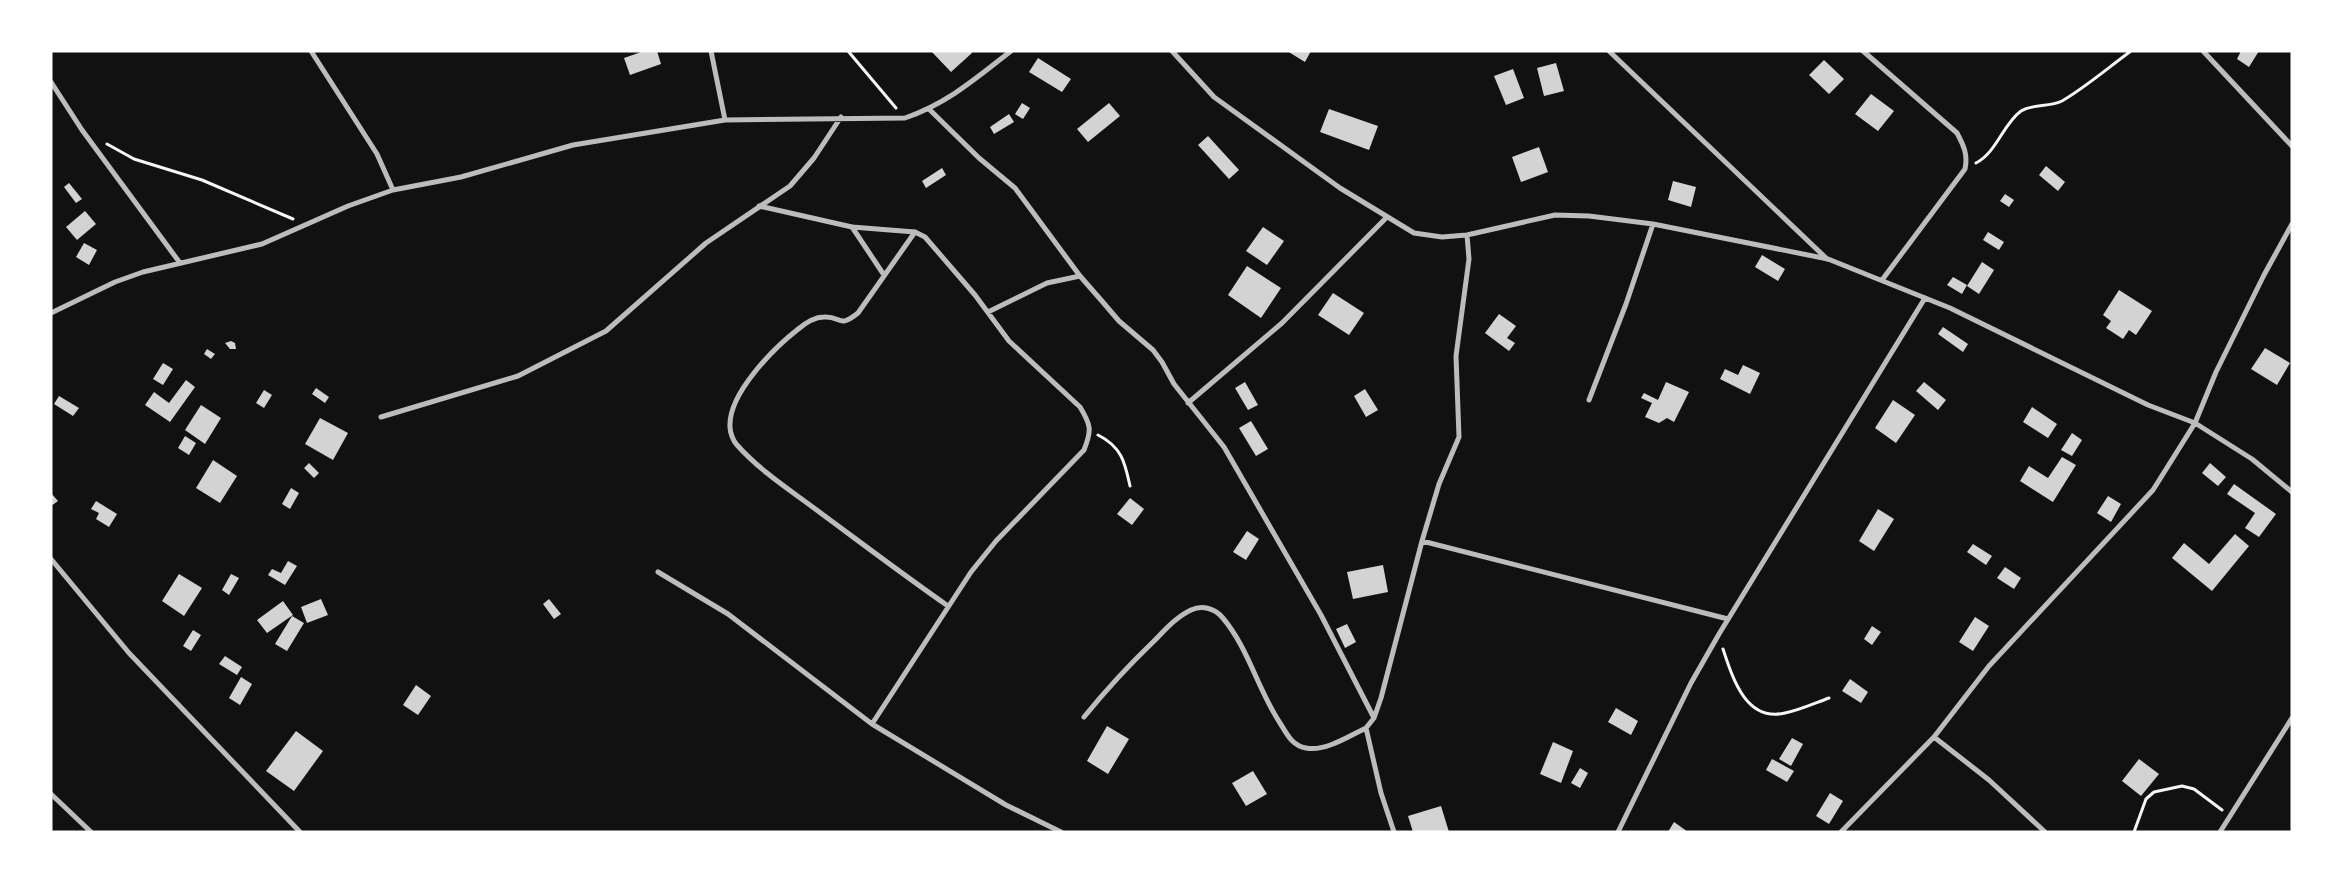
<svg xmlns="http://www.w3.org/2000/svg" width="2343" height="883" font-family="Arial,sans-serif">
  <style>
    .building { fill: #d3d3d3 }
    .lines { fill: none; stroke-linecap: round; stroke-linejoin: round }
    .path { stroke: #f5f5f5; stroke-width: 3 }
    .minor { stroke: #bcbcbc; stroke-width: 5 }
  </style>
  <rect width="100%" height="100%" fill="#111"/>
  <path class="building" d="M644,51H657L661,64L630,75L624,58Z
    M931,51H971L972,53L951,72Z
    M1287,51H1311L1305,62Z
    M2241,51H2259L2249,67L2237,59Z
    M1038,58L1071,79L1062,92L1029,72Z
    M1824,60L1844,79L1829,94L1809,75Z
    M1556,63L1564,91L1544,96L1537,68Z
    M1513,69L1524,98L1506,105L1494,76Z
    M1871,94L1894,111L1878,131L1855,114Z
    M1022,103L1030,108L1023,119L1015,114Z
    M1109,103L1120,116L1088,142L1077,129Z
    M1329,109L1378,126L1369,150L1320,132Z
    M1009,114L1014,122L994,134L990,127Z
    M1208,136L1239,170L1229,179L1198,145Z
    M1539,147L1548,172L1521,182L1512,157Z
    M2046,166L2065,182L2058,191L2039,175Z
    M942,168L946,175L926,188L922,181Z
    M1673,181L1696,187L1691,207L1668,200Z
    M69,183L82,199L76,203L64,187Z
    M2005,194L2014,200L2009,207L2000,201Z
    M85,211L96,224L77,240L66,227Z
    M1263,227L1284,241L1267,265L1246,251Z
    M1988,232L2004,242L1999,250L1983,240Z
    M84,243L97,250L89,265L76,257Z
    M1762,255L1785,269L1778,281L1755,267Z
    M1982,262L1994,270L1979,294L1967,286Z
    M1247,266L1281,288L1261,318L1228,295Z
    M1953,277L1967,285L1962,294L1947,285Z
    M2119,290L2152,311L2136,335L2129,330L2123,339L2106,328L2111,321L2103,315Z
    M1333,293L1364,313L1349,335L1318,315Z
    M1499,314L1516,326L1507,338L1515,343L1509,351L1485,333Z
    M1943,327L1968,344L1963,352L1938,334Z
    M231,341L235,343L236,349H230L225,343Z
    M2265,348L2290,363L2277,385L2251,369Z
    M207,349L215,354L211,359L204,354Z
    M163,363L173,369L163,385L153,379Z
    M1743,365L1760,373L1750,394L1720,379L1725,369L1738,375Z
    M186,380L195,387L170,422L145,405L154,392L169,403Z
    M1245,382L1258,405L1248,410L1235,388Z
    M1666,382L1689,392L1674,422L1667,418L1659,423L1645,417L1652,403L1641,398L1644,393L1658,400Z
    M1924,382L1946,400L1938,410L1916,391Z
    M316,388L329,397L325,403L312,394Z
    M1365,389L1378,410L1366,417L1354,396Z
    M264,390L272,395L264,408L256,403Z
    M59,396L79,408L73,416L54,404Z
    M1893,400L1915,415L1896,443L1875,428Z
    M201,405L221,418L205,444L185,430Z
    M2032,407L2057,424L2048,438L2023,422Z
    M320,418L348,433L333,460L305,444Z
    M1251,421L1268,449L1256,456L1239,428Z
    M2072,433L2082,440L2072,456L2061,450Z
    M185,436L196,443L189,455L178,448Z
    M2062,457L2076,465L2053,502L2020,481L2029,466L2048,478Z
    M213,460L237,476L220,503L196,488Z
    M309,463L319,473L314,478L304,468Z
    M2210,463L2226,477L2218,486L2202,473Z
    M2234,484L2276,514L2259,537L2245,528L2255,513L2227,494Z
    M291,488L299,493L290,509L282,504Z
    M51,493L58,501L51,506Z
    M2108,496L2121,504L2111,522L2097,513Z
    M1130,498L1144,509L1132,525L1117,514Z
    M96,501L117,514L109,527L96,519L99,513L91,509Z
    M1878,509L1894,519L1874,551L1859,541Z
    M1247,531L1259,539L1246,560L1233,552Z
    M2235,534L2249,546L2212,591L2172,558L2184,543L2209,564Z
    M1973,544L1992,556L1986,565L1967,552Z
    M288,561L297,566L285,585L268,575L272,569L281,573Z
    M1383,565L1388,592L1353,599L1347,572Z
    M2005,567L2021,578L2014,589L1997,578Z
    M179,574L202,588L184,616L162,601Z
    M231,574L239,578L229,595L222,590Z
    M321,599L328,615L307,623L301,607Z
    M549,599L561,614L554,619L543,604Z
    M283,601L293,615L267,633L257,620Z
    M292,616L304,623L287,651L275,644Z
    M1975,617L1989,626L1973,651L1959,642Z
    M1347,624L1356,642L1345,648L1336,629Z
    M1872,626L1881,632L1872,645L1864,639Z
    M193,630L201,635L191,651L183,646Z
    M225,656L242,667L237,675L219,664Z
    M241,677L252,684L240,705L229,698Z
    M1850,679L1868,692L1861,703L1842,691Z
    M416,685L431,696L418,715L403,705Z
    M1616,708L1638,721L1631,735L1608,722Z
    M1107,726L1129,739L1108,774L1087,761Z
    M296,731L323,751L294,791L266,771Z
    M1792,738L1803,744L1791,766L1779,759Z
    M1553,742L1573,751L1561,783L1540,774Z
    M1772,759L1794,771L1787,782L1766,770Z
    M2139,759L2159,774L2141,796L2122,781Z
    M1580,768L1588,773L1580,788L1571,783Z
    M1253,771L1267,794L1246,806L1232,783Z
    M1830,793L1843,801L1829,824L1816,816Z
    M1441,806L1449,832H1413L1408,816Z
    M1674,822L1688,832H1668Z"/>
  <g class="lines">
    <path class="path" d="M848,51L896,108
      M107,144L134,159L202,180L293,219
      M1976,163C1997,152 2003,124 2021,111C2031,104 2050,107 2062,101C2086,87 2109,67 2131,51
      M1098,435C1122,447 1125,463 1130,486
      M1723,649C1733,679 1746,722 1785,713C1800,710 1815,703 1829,698
      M2134,832L2146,799L2154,792L2182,786L2194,789L2222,810"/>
    <path class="minor" d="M311,51L377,154L393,190
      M711,51L725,120
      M1172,51L1214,97L1340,188L1414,233L1442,237L1467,235L1555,215L1589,216L1653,224L1828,259L1950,308L2148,405L2195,423L2252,459L2292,492
      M1609,51L1827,259
      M1863,51L1957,133C1964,146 1968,155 1965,169L1882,280
      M2203,51L2292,146
      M51,82L82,130L180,263
      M930,110L979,158L1015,188L1080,276L1101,300L1119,321L1153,350L1162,362L1174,384L1224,447L1321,615L1374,718L1366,728L1381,793L1394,832
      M759,206L852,227L915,232L925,237L975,295L1009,341L1080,407C1091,425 1092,430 1084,450L996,541L971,572L872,724
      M852,227L884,275
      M915,232L858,313C838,329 842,316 824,317C815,317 804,324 797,330C773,349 728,394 730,427C730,432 733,441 737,445C761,472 793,492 822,514C864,545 905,576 948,606
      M988,312L1047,283L1080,276
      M51,313L115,282L143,272L262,244L348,206L393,190L461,177L573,145L725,120L905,118C948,103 975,79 1011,51
      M1589,400L1626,304L1653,224
      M1188,403L1282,323L1387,217
      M381,417L518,376L606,331L706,243L790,186L814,158L841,117
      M1422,541L1728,619
      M51,559L129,653L300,832
      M658,572L728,614L872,724L1006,805L1061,832
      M1084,717C1106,690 1128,666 1153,642C1164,631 1176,617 1191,610C1202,605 1214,608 1222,617C1248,647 1258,690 1280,723C1287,734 1292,746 1306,748C1325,752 1349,736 1366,728
      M1374,718L1381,698L1422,541L1439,484L1459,437L1456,356L1469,259L1467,235
      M1934,737L1989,780L2045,832
      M51,794L91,832
      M1618,832L1691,683L1719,634L1925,298
      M1841,832L1934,737L1989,666L2153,490L2195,423L2216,372L2264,275L2292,224
      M2220,832L2292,718"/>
  </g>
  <rect width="2343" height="883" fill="none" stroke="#ffffff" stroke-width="105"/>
</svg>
